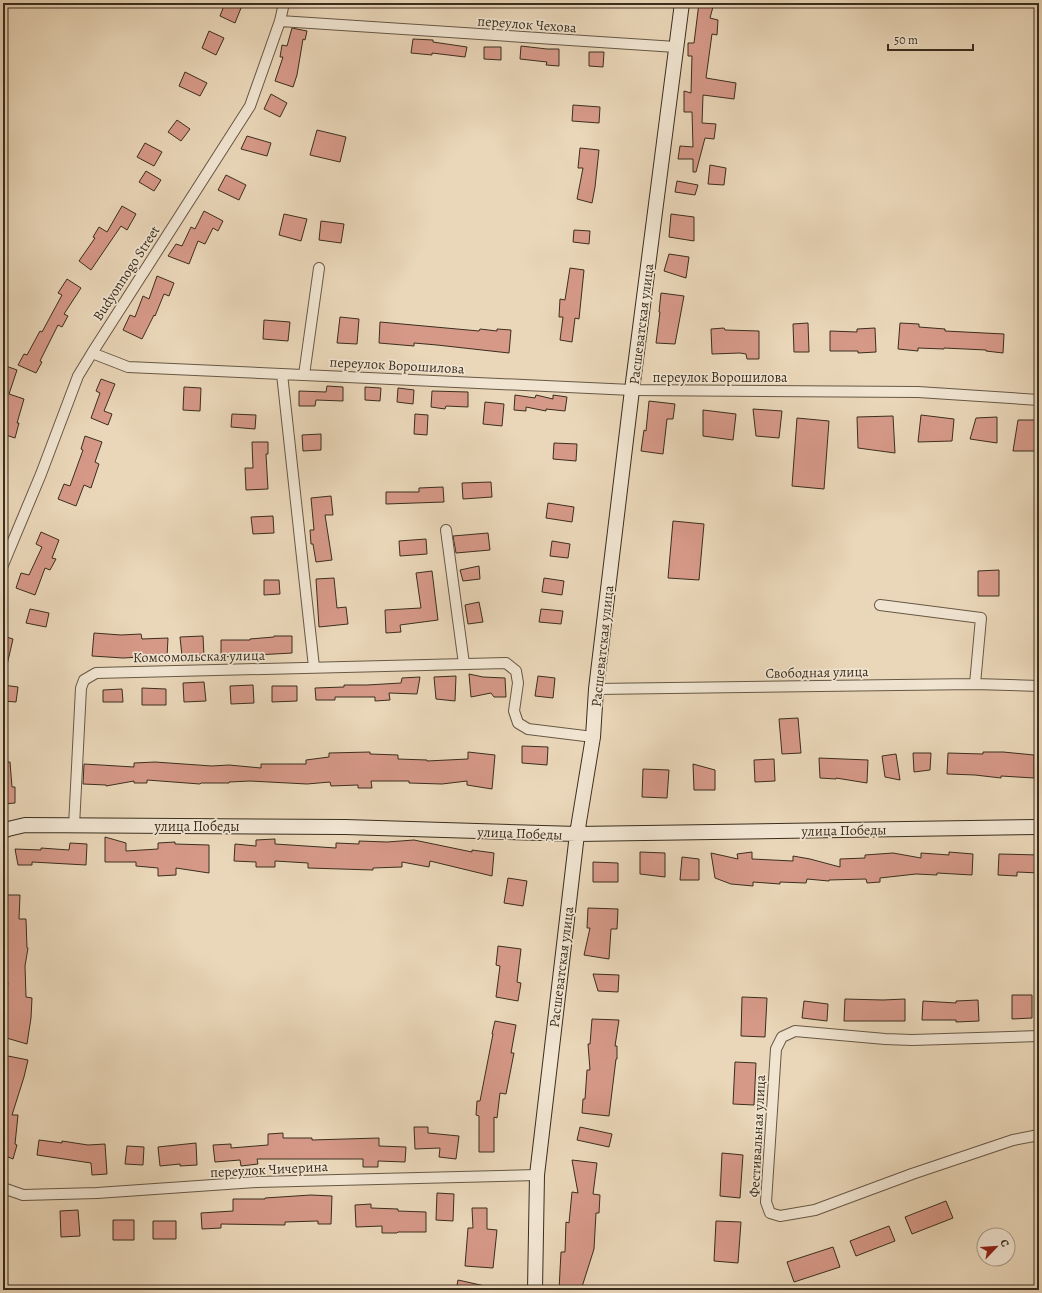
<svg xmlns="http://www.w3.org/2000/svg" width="1042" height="1293" font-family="Alegreya,serif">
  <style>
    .building { fill: #d69988; stroke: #3b2e1e }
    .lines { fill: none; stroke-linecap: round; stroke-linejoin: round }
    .street-casing { stroke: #675845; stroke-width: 12 }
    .secondary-casing { stroke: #3b2e1e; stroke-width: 16 }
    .street { stroke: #f1e5d2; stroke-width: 10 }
    .secondary { stroke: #f1e5d2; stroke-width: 14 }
    .labels { text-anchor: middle; stroke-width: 3.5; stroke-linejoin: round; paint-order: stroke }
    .street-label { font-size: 14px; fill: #3b2e1e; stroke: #f1e5d2 }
  </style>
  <rect width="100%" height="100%" fill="#ead7b9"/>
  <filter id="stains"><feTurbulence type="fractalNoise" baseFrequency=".005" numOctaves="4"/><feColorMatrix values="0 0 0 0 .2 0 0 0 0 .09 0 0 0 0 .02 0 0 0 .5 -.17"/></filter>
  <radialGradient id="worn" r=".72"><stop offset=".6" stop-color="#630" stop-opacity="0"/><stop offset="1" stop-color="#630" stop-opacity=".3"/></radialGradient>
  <path class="building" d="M225,3L241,8L235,23L220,16Z
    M699,3H714L710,18L718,20L717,35L712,34L706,78L736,83L734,99L703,95L702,123L716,124L714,139L705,138L696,172H693V159H678L680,146L693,147L692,112H684V91L691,93L692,56H688V43H694Z
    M292,28L307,31L305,40L303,39L297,75L293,87L275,81L283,57H280L282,45L287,46Z
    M209,31L224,38L216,55L202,48Z
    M413,39L433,40V42L467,47L465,57L432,53V55L411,53Z
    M521,46L547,49H559V66L546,65L547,62L520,59Z
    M484,47H501V60L484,59Z
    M589,52H604L603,67L589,66Z
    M185,72L207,83L200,96L179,86Z
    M271,94L287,103L280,117L264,109Z
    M573,105L600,107L599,123L572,121Z
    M177,120L190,129L181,141L168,132Z
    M317,130L346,137L340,162L310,155Z
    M247,136L271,143L267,156L241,149Z
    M145,143L162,152L154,166L137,157Z
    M580,148L599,150L595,187L592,203L577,199L583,168H578Z
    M710,165L726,168L724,185L708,184Z
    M146,171L161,180L154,191L139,182Z
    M226,175L246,185L239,200L218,190Z
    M677,181L698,185L695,195L675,192Z
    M122,206L136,214L127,230L121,226L91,270L79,261L95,238L93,237L99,227L107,232Z
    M204,211L223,221L218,231L213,228L205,244L198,241L189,264L168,256L176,244L182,246L191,227L195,229Z
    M284,214L307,219L301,241L279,235Z
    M671,214L694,217V241L669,237Z
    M321,221L344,224L341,243L319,240Z
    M574,230L590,231L589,244L573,242Z
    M669,254L689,257L686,278L664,271Z
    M570,268L584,270L579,319L575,318L572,342L560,340L563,317H559L560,299L565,300Z
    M157,276L174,283L169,296L164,294L155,316L154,315L142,339L123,330L130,315L135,317L143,296L149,299Z
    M67,279L81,288L64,314L68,316L62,327L58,325L40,361L42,362L36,373L18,365L24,354L27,355L40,331L42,332L62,295L58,293Z
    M661,293L684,296L675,344L656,343L660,312H659Z
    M340,317L359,319L357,344L337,343Z
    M264,320L290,322L288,341L263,339Z
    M380,322L479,331L480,329L497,331V329L511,330L509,353L437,345L414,343V346L379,343Z
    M808,323L809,352H794L793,324Z
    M900,323L919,324V327L945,329V331L1004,334L1003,353L986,351V350L944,348V349L918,348V351L898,349Z
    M724,328L725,330L759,331V359H747L746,354L740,353L712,354L711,329Z
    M875,328L876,352L858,353V351H830V331L857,332V329Z
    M3,365L17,370L9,394L24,399L17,423H19L15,438L3,434Z
    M101,379L115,384L104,411L112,414L108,425L91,418L100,393L96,391Z
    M327,386L343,387V401L316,400L315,406H299V391L326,392Z
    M184,387L201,388L200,411L183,410Z
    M365,387L381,388L380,401L365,400Z
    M398,388L414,390L413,404L397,402Z
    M432,391L468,392V407L446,406L445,409L431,407Z
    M515,395L535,398L536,395L553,399V395L567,397L565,411L546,409V411L526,407V411L514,410Z
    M649,401L675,404L673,419H667L663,454L641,451L644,430L646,431Z
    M485,402L504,404L502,426L483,424Z
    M753,409L782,411L779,438L756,436Z
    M703,410L736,414L733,440L703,436Z
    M232,414L256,415L255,429L231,427Z
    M415,414L428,415L427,435L414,434Z
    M921,415L954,419L952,441L918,442Z
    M893,416L895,453L858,448L857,417Z
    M997,417V443L970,439L976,418Z
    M797,418L829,421L824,489L792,486Z
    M1018,420H1039V451H1013Z
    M321,434V450L303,451L302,435Z
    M85,436L102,442L95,462L99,464L91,488L84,485L76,506L58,499L64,484L70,486L83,450L81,449Z
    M252,442H268V454H266L268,489L246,490L245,468H253Z
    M554,443L577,444L576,461L553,459Z
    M491,482L492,497L463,499L462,483Z
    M443,487L444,502L386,504V492H419V488Z
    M331,496L333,515H325L332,560L316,562L313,544H311L310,530H314L311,498Z
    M548,503L574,507L572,522L546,518Z
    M273,516L274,533L253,534L251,517Z
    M673,521L704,524L699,580L668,578Z
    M41,532L59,540L52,558L56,559L50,570L45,568L35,595L16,588L21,573L29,575L42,547L36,544Z
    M488,533L490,550L456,553L453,536Z
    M426,539L427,554L400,556L399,541Z
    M552,541L570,544L568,558L550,556Z
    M479,566L480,579L463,581L460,570Z
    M999,570V596H978V571Z
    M432,571L438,620L400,625L401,632L386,633L385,610L421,608L416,573Z
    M334,578L337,608L346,607L348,624L319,627L316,579Z
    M544,578L564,581L562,595L542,592Z
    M264,580H279L280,594L264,595Z
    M479,602L483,622L468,624L465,605Z
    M30,609L49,613L46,627L26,623Z
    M541,609L563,611L561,624L539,622Z
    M94,633L121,635L141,634L142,639L168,638L167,657L158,658V656L123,658L92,656Z
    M3,636L13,639L7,665L3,664Z
    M203,636L204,656H182L180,637Z
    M274,636H292V653L221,657V640H250V639L274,637Z
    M469,674L483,677L505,678L506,697H494L491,693L471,697Z
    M456,676L455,701L436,699L434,677Z
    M538,676L555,678L553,698L535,696Z
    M420,677L417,694L389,693L390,700L375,701V697H335V700H316L315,688L344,687V685H367L401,683L402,678Z
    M204,682L206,701L184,702L183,683Z
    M3,685L18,687L16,702L3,701Z
    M253,685L254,703L231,704L230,686Z
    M272,686H297V701L272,702Z
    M142,688L166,689V705H142Z
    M122,689L123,702H103V690Z
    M798,718L801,753L782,754L779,719Z
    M522,746L548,747L547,765L522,763Z
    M370,752V754L398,755V759L427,760V761L468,759V752L495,755L492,789L467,785V781L442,784L409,783V781H371L372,788H358V785L331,786L330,782L307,784L250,781L229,782V783H201L200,784L147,780V783H134V781L106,786V785L83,784L84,764L134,767V763L155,762L212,766L229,765L261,768V764H306V760L329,757V753Z
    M983,752H1003L1034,755V778L1001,776V778L975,775L947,774L948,753L983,754Z
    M913,753H931L930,770L914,772Z
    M896,754L900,780L885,777L882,756Z
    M819,758L868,760L867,783L836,778V779L820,778Z
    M774,759L775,781L755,782L754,760Z
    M3,762H10L12,787H15V803L3,804Z
    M693,764L715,770V790H694Z
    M643,769L669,770L667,798L642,797Z
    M105,837L126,843V851L158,849V843L175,842V844L209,845V873L176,868V875L158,876V868L136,866V862H105Z
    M275,839V844L336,848V843L359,844V841L387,842L414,840L472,852V850L494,853L492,876L430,861L429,867L402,862V867L373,868V870L308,868V863L275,861V867H256V862L234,861L235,844L256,846V840Z
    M70,843L87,844L86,865L32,862V865H18L15,849L41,850V848L69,850Z
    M640,852L665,853V877L640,874Z
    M752,852V859L793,861V856L810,859L840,867V859L865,858V855L893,853L921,858V853L949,855V852L973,854L972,875L937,873V875L916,874L880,878V882L867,883L866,879L829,880V881L807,879L806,883L780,882V884L753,882V886L731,884L715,878L711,853L738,859L737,854Z
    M999,854L1039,855V873L1017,872V876L998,875Z
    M682,857L699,859V880H680Z
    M593,862L618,863V882H593Z
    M508,878L527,881L523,906L504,903Z
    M3,895H20L19,919H26L27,948H28L25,966L26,997L32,998L31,1018L27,1044L3,1037L6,1011H3L8,983L5,982L3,957Z
    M588,908L618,909L617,929H611L609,959L584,955L590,928H587Z
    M498,946L521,949L517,982L521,983L518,1001L496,997L500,966L496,965Z
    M593,974L619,975L618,992L598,991Z
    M1012,995H1032V1018L1012,1019Z
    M742,997L767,998L765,1037L741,1036Z
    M845,999L883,1000L905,999V1021H844Z
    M978,1000L979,1021L956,1022V1020H922L923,1001L956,1003V1001Z
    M804,1001L828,1004L827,1021L802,1018Z
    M592,1019L619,1020L615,1046H617V1059H616L609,1116L582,1113L583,1099H585L587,1070H590L588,1044H590Z
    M495,1021L516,1025L511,1053H514L506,1094L500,1093L497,1118L494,1117V1152H479V1116L476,1115L477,1101H480L493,1034H492Z
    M3,1055L28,1060L24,1077L12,1115H18L15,1144L17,1145L13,1159L3,1155Z
    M735,1062L756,1063L754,1105L733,1104Z
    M414,1127H428V1133L459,1136L456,1159L439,1157L440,1148L415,1149Z
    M580,1127L612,1134L609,1147L577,1140Z
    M283,1133V1138H312V1140L379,1138V1146L406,1147L405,1162L378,1161V1167H363V1159H257L258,1164L241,1166L240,1160L215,1162L213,1145L231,1144V1148L268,1145V1134Z
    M39,1140L62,1143V1141L88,1145L105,1144L107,1174L92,1175L91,1163L37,1155Z
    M196,1143L197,1165L180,1166V1164L160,1166L158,1147Z
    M127,1146L144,1147L143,1165L125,1164Z
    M722,1153L743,1155L740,1198L720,1196Z
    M572,1160L597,1163L593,1194L600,1195L599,1213H596L594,1249L581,1290H559L561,1252H565L566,1222L569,1223L572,1192L578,1193Z
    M437,1193L454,1194L453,1221L436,1220Z
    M311,1195L332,1196L331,1224H318V1221L285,1222V1225L221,1224V1228L202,1229L201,1213L233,1211V1199H265V1198Z
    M946,1201L953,1218L912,1234L905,1217Z
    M371,1204V1208L398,1209V1211L426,1212V1232H398L397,1233H382V1226L356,1227L355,1205Z
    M472,1208H487V1229L497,1230L493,1268L465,1266L468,1228H473Z
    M78,1210L80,1236L61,1237L60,1211Z
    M113,1220H134V1240H113Z
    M153,1221H176V1239H153Z
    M716,1221L741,1222L738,1263L714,1261Z
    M889,1226L895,1241L856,1256L850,1241Z
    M833,1247L840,1267L794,1282L787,1262Z
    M458,1280L485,1286L484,1290H456Z"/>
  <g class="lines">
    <defs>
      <path id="street" d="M280,21L676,47
        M92,353L128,367L632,390L918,392L1039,400
        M282,374L314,667
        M304,375L319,268
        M446,530L464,664
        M3,565L41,474L78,376L92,353L250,106L280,21L284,3
        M880,605L981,618L975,684
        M596,689L975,684L1039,686
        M74,826L81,688L84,680L96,673L506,663L516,671L518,683L514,711L518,723L528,729L593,737
        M1039,1036L912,1040L885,1039L795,1031L782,1037L776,1049L766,1202L770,1213L780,1216L815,1210L912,1174L1013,1140L1039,1135
        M3,1188L23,1195L97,1193L257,1182L537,1175"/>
      <path id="secondary" d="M3,831L8,829L25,825L345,827L577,834L1039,827
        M535,1290L537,1175L577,834L593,737L596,689L632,390L682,3"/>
    </defs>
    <use href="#street" class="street-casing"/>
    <use href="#secondary" class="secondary-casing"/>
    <use href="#street" class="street"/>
    <use href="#secondary" class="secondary"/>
  </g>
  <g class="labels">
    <g class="street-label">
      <text transform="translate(527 24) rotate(4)" y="5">переулок Чехова</text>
      <text transform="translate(126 273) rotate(-57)" y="5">Budyonnogo Street</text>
      <text transform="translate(641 324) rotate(-83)" y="5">Расшеватская улица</text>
      <text transform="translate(397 365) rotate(3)" y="5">переулок Ворошилова</text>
      <text x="720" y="382">переулок Ворошилова</text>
      <text transform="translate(602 646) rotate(-84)" y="5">Расшеватская улица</text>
      <text transform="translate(199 656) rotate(-1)" y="5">Комсомольская улица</text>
      <text transform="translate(817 672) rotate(-1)" y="5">Свободная улица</text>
      <text x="197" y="831">улица Победы</text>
      <text transform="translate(844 830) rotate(-1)" y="5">улица Победы</text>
      <text transform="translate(520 833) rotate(2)" y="5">улица Победы</text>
      <text transform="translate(561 967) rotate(-83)" y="5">Расшеватская улица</text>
      <text transform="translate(757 1136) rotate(-87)" y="5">Фестивальная улица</text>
      <text transform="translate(269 1169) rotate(-3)" y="5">переулок Чичерина</text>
    </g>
  </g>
  <rect width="1042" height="1293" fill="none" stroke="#ead7b9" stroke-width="16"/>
  <rect x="4" y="4" width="1034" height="1285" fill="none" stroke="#3b2e1e" stroke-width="2"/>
  <rect x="8" y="8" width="1026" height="1277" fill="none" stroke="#3b2e1e"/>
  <g transform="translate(996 1247) rotate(65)"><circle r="19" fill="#f1e5d2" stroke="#a89c8a"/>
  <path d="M0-3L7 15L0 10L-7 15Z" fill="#8f2418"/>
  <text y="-6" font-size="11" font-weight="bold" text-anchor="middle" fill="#3b2e1e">С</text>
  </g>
  <path d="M888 44v6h85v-6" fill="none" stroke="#3b2e1e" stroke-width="2"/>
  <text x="894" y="44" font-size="12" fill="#3b2e1e" stroke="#f1e5d2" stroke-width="3" paint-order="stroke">50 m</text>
  <rect width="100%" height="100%" filter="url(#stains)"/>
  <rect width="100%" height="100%" fill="url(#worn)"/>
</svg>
